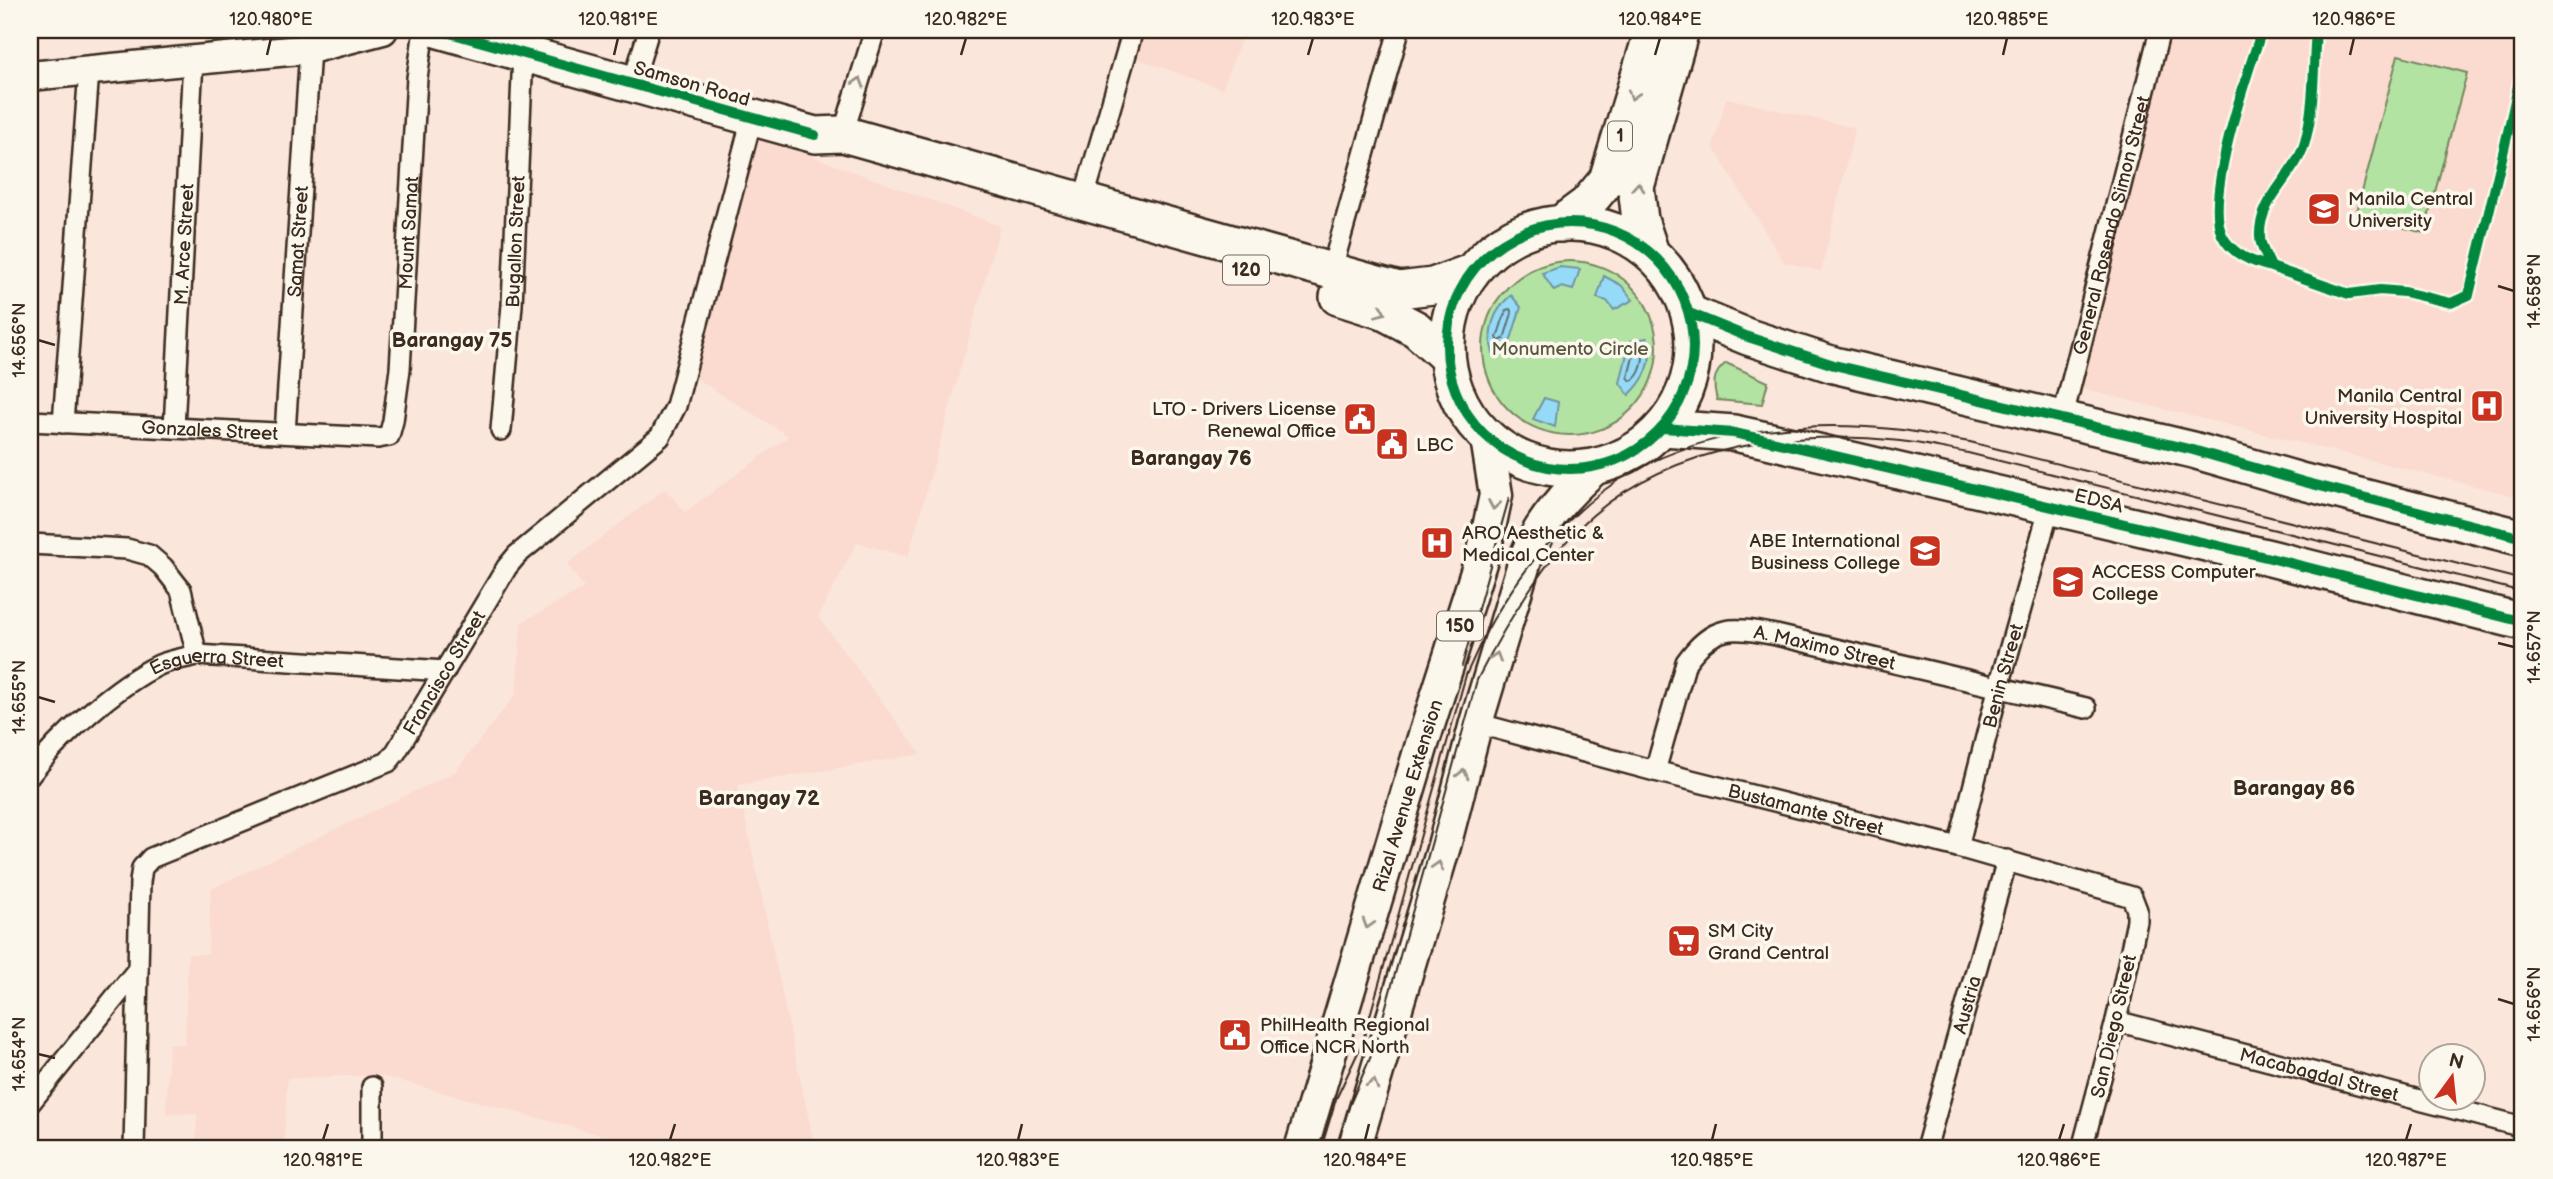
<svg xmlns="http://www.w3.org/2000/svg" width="2553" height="1179" font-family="'Balsamiq Sans',sans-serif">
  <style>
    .built { fill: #fbdacf }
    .green { fill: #b2e3a3; stroke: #768660; stroke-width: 2 }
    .water { fill: #95daf7; stroke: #7194a0; stroke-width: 2 }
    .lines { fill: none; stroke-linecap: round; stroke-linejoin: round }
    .shore { stroke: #5f7075; stroke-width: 2 }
    .street-casing { stroke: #3b2a1e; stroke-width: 24 }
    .secondary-casing { stroke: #3b2a1e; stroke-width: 33 }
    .primary-casing { stroke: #3b2a1e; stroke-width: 37 }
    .highway-casing { stroke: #3b2a1e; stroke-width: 40 }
    .street { stroke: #fbf7ec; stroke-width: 19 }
    .secondary { stroke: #fbf7ec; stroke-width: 28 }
    .primary { stroke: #fbf7ec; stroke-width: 32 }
    .highway { stroke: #fbf7ec; stroke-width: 35 }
    .tram { stroke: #3b2a1e; stroke-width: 2 }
    .cycleway-casing { stroke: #fbf7ec; stroke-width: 15 }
    .cycleway { stroke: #00873e; stroke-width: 10 }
    .oneway { stroke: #9b9085 }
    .ticks { fill: none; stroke: #3b2a1e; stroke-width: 2.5 }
    .labels { text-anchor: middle; stroke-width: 7; stroke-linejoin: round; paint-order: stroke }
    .shield { fill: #fbf7ec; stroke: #75685c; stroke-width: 2 }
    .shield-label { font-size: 18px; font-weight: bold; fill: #3b2a1e }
    .street-label { font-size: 19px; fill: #3b2a1e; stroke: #fbf7ec }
    .poi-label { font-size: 19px; fill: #3b2a1e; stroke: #fbf7ec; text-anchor: start }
    .park-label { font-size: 19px; fill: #59583f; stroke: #fbf7ec }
    .neighbourhood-label { font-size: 21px; font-weight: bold; fill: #3b2a1e; stroke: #fbf7ec }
    .neatline { fill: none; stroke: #3b2a1e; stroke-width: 2.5 }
    .ticks-label { font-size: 18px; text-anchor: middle; fill: #3b2a1e }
  </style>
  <rect width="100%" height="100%" fill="#fbe6db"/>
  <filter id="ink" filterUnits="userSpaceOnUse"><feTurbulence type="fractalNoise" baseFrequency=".0143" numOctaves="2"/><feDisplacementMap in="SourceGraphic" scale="14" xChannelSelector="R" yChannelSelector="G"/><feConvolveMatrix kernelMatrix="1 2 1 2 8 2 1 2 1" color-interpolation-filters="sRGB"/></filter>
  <g filter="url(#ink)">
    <path class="built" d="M1143,30H1245L1222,89L1136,58Z
      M2172,30H2523V498L2079,388Z
      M1726,98L1855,128L1821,271L1784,262L1713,147Z
      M757,136L1000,226L908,557L857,542L818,617L921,754L738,785L815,1149H653L379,1075L287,1078L284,1149H196L197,1114L166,1113L169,1044H185L188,954H208L211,889L455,772L516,694L521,623L584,588L567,564L665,489L685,512L789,436L695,378Z"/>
    <path class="green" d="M2398,55L2467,73L2424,233L2356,215Z
      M1483 348a87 87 0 1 1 174 0a87 87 0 1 1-174 0Z
      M1726,363L1768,382L1762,404L1717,400C1713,384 1712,374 1726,363Z"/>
    <path class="water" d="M1560,267L1580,269L1573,290L1562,287L1554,291L1542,273Z
      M1604,276L1621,285L1633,300L1614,310L1607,301L1597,298Z
      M1511,295L1521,307L1508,349L1493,353C1486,331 1494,310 1511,295Z
      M1647,338C1655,361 1646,379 1629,395L1620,383L1630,341Z
      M1544,398L1558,402L1555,427L1533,419Z"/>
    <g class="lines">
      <path class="shore" d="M1510,309L1512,313L1504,339L1499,341L1497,338L1506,310Z
        M1638,347L1643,349C1644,360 1641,376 1631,381L1628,377L1635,349Z"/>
      <defs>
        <g id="street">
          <path d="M632,85L649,30"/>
          <path d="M843,134L875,30"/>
          <path d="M1083,201L1133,30"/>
          <path d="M1331,272L1399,30"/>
          <path id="s1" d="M2062,420L2160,30"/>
          <path id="s2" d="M30,421L378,438L389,436L393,421L400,369L417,78L424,30"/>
          <path d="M63,423L89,70"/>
          <path id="s3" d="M174,428L193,60"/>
          <path id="s4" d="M501,430L512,305L523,53"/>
          <path id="s5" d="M285,433L310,49"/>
          <path d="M30,544L127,549L149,555L163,567L181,590L197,655"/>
          <path id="s6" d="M1476,723L1655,771L1958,847L2132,897L2137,910V921L2116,1021L2082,1149"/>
          <path id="s7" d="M1655,771L1686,662C1714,623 1733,627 1776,635L2086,708"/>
          <path id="s8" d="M30,775C59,737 116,686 159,665C171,660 185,658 197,655L445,671"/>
          <path id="s9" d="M1958,847L1999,686L2050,506"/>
          <path id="s10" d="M2116,1021L2523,1127"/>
          <path d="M30,1103L138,969"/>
          <path id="s11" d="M134,1149L140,882L142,868L151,858L388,762L396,752L507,567L517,555L660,437L676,406L752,118"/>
          <path d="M372,1149V1087"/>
          <path id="s12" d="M1926,1149L2007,860"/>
        </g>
        <path id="secondary" d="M30,76L310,49L383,30"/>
        <g id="primary">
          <path id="s13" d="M1301,1149L1423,741L1485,547L1496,495L1487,438"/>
          <path d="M1354,1149L1444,846L1476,723L1526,557C1541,520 1568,492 1597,466"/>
        </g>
        <path id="highway" d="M439,30L815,135L843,134L1399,290L1433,286L1471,272
          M1447 346a123 123 0 1 1 246 0a123 123 0 1 1-246 0Z
          M1560,224L1587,204L1607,180L1653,30
          M1651,253L1640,220L1636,187L1681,30
          M1338,297L1382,311L1416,329L1446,356
          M1689,313L1748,337L1834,365L2193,450L2304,482L2523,538
          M1663,428L1734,433L1771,441L2270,558L2523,622"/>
      </defs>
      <use href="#street" class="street-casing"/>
      <use href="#secondary" class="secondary-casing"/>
      <use href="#primary" class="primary-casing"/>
      <use href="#highway" class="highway-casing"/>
      <use href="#street" class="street"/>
      <use href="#secondary" class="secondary"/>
      <use href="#primary" class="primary"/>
      <use href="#highway" class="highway"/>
      <path class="tram" d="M1462,666L1509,498
        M1321,1149L1336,1099L1362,1044L1466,675C1475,656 1483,636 1494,618C1526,564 1576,503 1632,472C1712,427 1812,420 1902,430C1924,433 1947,438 1970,442L2523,580
        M1336,1149L1350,1104L1374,1049L1477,680C1504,627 1547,554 1593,515C1676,444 1793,430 1900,441C1922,443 1945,449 1968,453L2523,592"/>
      <defs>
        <path id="cycleway" d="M439,30L815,135
          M2262,30C2248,72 2204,195 2222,235C2231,254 2252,262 2271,267
          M2316,30C2313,67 2315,105 2305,142C2296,176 2258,198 2260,237C2260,247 2267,257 2271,267L2349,294L2380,290L2404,292L2451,303L2469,295C2487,217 2508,140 2523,62
          M1447 346a123 123 0 1 1 246 0a123 123 0 1 1-246 0Z
          M1689,313L1748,337L1834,365L2193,450L2304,482L2523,538
          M1663,428L1734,433L1771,441L2270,558L2523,622"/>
      </defs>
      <use href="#cycleway" class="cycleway-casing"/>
      <use href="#cycleway" class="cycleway"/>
    </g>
    <defs><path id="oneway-chevron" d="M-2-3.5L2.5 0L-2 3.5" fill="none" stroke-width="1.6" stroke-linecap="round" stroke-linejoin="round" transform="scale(1.75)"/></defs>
    <g class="oneway">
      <use href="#oneway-chevron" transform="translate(859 82) rotate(-73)"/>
      <use href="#oneway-chevron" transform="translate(1633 95) rotate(107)"/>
      <use href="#oneway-chevron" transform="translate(1638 187) rotate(-86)"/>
      <use href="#oneway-chevron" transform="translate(1381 312) rotate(23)"/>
      <use href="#oneway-chevron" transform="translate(1494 505) rotate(100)"/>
      <use href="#oneway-chevron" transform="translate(1496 657) rotate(-73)"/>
      <use href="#oneway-chevron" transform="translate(1463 774) rotate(-76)"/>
      <use href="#oneway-chevron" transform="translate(1438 866) rotate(-73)"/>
      <use href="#oneway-chevron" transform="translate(1368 924) rotate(107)"/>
      <use href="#oneway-chevron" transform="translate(1373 1084) rotate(-74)"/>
    </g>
  </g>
  <path class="ticks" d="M267,55L271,38M614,55L618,38M961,55L966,38M1308,55L1313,38M1655,55L1660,38M2003,55L2007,38M2350,55L2354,38M2498,286L2514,291M38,340L55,345M2498,643L2514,647M38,697L55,702M2498,999L2514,1004M38,1054L55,1058M323,1140L328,1124M670,1140L675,1124M1018,1140L1022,1124M1365,1140L1369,1124M1712,1140L1716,1124M2059,1140L2064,1124M2406,1140L2411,1124"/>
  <defs>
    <symbol id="university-square" viewBox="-11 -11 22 22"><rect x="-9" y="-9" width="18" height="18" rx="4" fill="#c8321e" stroke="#fbf7ec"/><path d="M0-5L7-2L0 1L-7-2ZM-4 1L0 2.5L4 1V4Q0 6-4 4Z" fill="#fff"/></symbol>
    <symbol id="hospital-square" viewBox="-11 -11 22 22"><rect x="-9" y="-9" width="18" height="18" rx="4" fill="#c8321e" stroke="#fbf7ec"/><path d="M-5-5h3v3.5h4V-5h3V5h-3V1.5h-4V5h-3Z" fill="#fff"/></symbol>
    <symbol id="civic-square" viewBox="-11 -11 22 22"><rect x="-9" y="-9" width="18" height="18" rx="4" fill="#c8321e" stroke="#fbf7ec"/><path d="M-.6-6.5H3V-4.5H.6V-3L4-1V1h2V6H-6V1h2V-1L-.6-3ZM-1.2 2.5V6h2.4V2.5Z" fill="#fff"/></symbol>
    <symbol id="supermarket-square" viewBox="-11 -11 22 22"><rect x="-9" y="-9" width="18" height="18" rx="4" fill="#c8321e" stroke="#fbf7ec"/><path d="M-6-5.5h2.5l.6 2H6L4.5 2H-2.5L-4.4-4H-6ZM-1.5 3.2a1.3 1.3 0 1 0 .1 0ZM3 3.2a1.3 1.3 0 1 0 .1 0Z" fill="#fff"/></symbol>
  </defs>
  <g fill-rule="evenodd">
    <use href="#university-square" x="2305" y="190" width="38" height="38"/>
    <use href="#hospital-square" x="2468" y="387" width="38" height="38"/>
    <use href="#civic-square" x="1341" y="400" width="38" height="38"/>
    <use href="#civic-square" x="1373" y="425" width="38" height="38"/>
    <use href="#hospital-square" x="1418" y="524" width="38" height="38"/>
    <use href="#university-square" x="1906" y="532" width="38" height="38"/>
    <use href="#university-square" x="2049" y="563" width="38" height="38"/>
    <use href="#supermarket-square" x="1665" y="922" width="38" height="38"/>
    <use href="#civic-square" x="1216" y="1016" width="38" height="38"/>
  </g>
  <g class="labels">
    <g class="shield">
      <rect x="1608" y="121.5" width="24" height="29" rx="5"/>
      <rect x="1223" y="255.5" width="46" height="29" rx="5"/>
      <rect x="1437" y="611.5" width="46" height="29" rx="5"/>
    </g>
    <g class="shield-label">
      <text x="1620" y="142">1</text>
      <text x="1246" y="276">120</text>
      <text x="1460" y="632">150</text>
    </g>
    <g class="street-label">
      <text transform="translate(692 83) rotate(16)" y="7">Samson Road</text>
      <text dy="7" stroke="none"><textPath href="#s1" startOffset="201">General Rosendo Simon Street</textPath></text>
      <text dy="7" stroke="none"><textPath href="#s2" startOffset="564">Mount Samat</textPath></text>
      <text dy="7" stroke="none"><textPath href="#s5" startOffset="192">Samat Street</textPath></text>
      <text dy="7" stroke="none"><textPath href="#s4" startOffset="189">Bugallon Street</textPath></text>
      <text dy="7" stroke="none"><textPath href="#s3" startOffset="184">M. Arce Street</textPath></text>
      <text dy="7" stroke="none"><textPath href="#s2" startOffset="180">Gonzales Street</textPath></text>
      <text transform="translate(2099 500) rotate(14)" y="7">EDSA</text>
      <text dy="7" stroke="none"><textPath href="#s7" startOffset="266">A. Maximo Street</textPath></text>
      <text dy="7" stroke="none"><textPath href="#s8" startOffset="229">Esguerra Street</textPath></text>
      <text dy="7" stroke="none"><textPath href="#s11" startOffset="656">Francisco Street</textPath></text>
      <text dy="7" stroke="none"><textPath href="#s9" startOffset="177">Benin Street</textPath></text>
      <text dy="7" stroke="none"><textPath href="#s13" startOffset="369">Rizal Avenue Extension</textPath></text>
      <text dy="7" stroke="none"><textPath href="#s6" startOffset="341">Bustamante Street</textPath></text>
      <text dy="7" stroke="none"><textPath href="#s12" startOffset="150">Austria</textPath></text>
      <text transform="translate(2113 1026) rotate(-77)" y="7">San Diego Street</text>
      <text dy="7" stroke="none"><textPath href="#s10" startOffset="210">Macabagdal Street</textPath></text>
    </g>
    <g class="poi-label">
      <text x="2348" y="205">Manila Central<tspan x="2348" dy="22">University</tspan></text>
      <text x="2462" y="402" text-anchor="end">Manila Central<tspan x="2462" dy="22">University Hospital</tspan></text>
      <text x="1336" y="415" text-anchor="end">LTO - Drivers License<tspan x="1336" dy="22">Renewal Office</tspan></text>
      <text x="1416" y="451">LBC</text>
      <text x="1462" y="539">ARO Aesthetic &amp;<tspan x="1462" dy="22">Medical Center</tspan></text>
      <text x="1900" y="547" text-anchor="end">ABE International<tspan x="1900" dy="22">Business College</tspan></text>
      <text x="2092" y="578">ACCESS Computer<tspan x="2092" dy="22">College</tspan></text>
      <text x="1708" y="937">SM City<tspan x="1708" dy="22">Grand Central</tspan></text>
      <text x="1260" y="1031">PhilHealth Regional<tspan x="1260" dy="22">Office NCR North</tspan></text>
    </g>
    <g class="park-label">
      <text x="1570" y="355">Monumento Circle</text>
    </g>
    <g class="neighbourhood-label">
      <text x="452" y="347">Barangay 75</text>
      <text x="1191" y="465">Barangay 76</text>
      <text x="2294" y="795">Barangay 86</text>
      <text x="759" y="805">Barangay 72</text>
    </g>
  </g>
  <rect width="2553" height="1179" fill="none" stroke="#fbf7ec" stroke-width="77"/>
  <g transform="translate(2452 1077) rotate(15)"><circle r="33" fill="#fbf7ec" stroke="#aea59a" stroke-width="2"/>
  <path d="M0-5L12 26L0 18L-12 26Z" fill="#c8321e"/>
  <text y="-10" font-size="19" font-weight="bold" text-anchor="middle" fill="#3b2a1e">N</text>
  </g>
  <rect x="38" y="38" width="2476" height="1102" class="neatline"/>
  <g class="ticks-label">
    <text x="271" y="25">120.980°E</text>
    <text x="618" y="25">120.981°E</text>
    <text x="966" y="25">120.982°E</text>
    <text x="1313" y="25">120.983°E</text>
    <text x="1660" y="25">120.984°E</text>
    <text x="2007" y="25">120.985°E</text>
    <text x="2354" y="25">120.986°E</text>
    <text transform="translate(2534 291) rotate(-90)" y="6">14.658°N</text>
    <text transform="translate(19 340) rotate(-90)" y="6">14.656°N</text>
    <text transform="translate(2534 647) rotate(-90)" y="6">14.657°N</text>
    <text transform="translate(19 697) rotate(-90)" y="6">14.655°N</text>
    <text transform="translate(2534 1004) rotate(-90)" y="6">14.656°N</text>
    <text transform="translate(19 1054) rotate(-90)" y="6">14.654°N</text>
    <text x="323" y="1166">120.981°E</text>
    <text x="670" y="1166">120.982°E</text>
    <text x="1018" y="1166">120.983°E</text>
    <text x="1365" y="1166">120.984°E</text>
    <text x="1712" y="1166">120.985°E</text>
    <text x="2059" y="1166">120.986°E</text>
    <text x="2406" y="1166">120.987°E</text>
  </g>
</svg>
